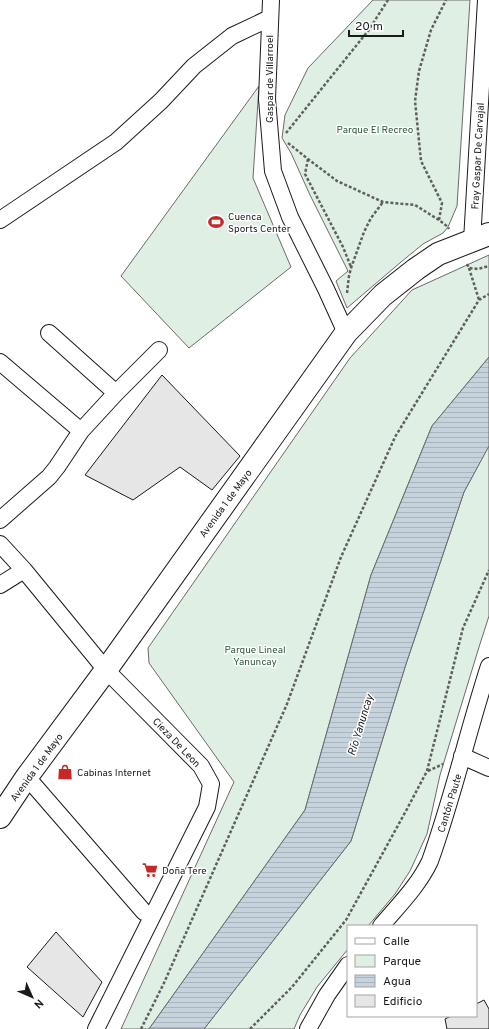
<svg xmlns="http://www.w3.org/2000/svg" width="489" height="1029" font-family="Overpass,sans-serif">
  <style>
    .park { fill: #e0efe3; stroke: #6a6a6a }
    .water { fill: url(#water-rules); stroke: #6a6a6a }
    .building { fill: #e6e6e6; stroke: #1a1a1a }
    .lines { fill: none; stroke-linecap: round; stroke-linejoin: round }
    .minor-casing { stroke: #1a1a1a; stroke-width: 18 }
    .secondary-casing { stroke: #1a1a1a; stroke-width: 24 }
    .path { stroke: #5f5f5f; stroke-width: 2.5; stroke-dasharray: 3 2; stroke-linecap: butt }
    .minor { stroke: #fff; stroke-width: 16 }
    .secondary { stroke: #fff; stroke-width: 22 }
    .labels { text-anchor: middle; stroke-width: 3; stroke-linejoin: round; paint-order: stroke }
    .street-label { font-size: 10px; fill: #1a1a1a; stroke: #fff }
    .park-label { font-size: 10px; fill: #2b5a34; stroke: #fff }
    .poi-label { font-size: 10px; fill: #1a1a1a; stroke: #fff; text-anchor: start }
    .water-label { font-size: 11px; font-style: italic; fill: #1a1a1a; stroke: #fff }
  </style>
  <defs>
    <pattern id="water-rules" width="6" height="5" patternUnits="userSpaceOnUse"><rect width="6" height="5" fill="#c6d2dc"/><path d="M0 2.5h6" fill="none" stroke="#aab4bc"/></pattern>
  </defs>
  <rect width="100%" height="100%" fill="#fff"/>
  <path class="park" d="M373,0H470L457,206L448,227L443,233L423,244L401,262L347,308L336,281L348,271L310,195L291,153L282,138L285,115L308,68Z
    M259,86L253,178L291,267L189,348L121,276Z
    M489,255V357L432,426L371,575L305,810L149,1029H121L234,782L149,663L148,648L350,358L412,290Z
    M489,445V616L479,647L440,775L427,834L410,871L395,894L368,926H348V949L317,987L300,1015L294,1029H204L351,841L406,664L464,492Z"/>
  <path class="water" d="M489,357V446L464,492L406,664L351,841L204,1029H149L305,810L371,575L432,426Z"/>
  <path class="building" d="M162,375L240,456L212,490L180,467L133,500L85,475Z
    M56,932L102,982L83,1017L27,967Z
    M484,1000L489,1009V1029H447L445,1019L451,1016H476V1004Z"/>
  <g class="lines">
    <defs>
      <path id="minor" d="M271,0L267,99L273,171L290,217L326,289L346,333
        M0,220L116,142L161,101L194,66L232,36L270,18
        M472,241L486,0
        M49,333L116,393
        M0,362L81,431
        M0,520L49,477L57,467L81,431L116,393L159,350
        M0,544L24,570L106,670L201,766L211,784L207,807L96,1029
        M0,585L24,570
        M462,756L489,768
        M26,778L32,783L144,912
        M381,926C398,906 419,885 430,861C453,797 468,731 489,666
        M308,1029L327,995L348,965"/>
      <path id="secondary" d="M0,817L26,778L106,670L346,333L383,295L416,269L438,254L489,234"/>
    </defs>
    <use href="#minor" class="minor-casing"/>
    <use href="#secondary" class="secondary-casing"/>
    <path class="path" d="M286,133L368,31L388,0
      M288,143L308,159L337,181L383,202L415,205L439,220L448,227L449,229
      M308,159L305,174L343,247L351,267
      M439,220L442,203L421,161L415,101L419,71L431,30L446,0
      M467,264L469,268L478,269L489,266
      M469,268L479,300
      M347,293L349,276L351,268L364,232L371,218L383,202
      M428,771L443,764
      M141,1029L164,983L287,704L341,557L395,437L479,300L489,294
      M250,1029L292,987L346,920L407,809L427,771L463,628L489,570"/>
    <use href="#minor" class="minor"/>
    <use href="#secondary" class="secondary"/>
  </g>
  <defs>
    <symbol id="stadium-bare" viewBox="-9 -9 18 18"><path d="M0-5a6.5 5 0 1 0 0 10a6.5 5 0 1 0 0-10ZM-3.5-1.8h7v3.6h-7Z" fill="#c62828" stroke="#fff" stroke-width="2.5" paint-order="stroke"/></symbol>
    <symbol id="shop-bare" viewBox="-9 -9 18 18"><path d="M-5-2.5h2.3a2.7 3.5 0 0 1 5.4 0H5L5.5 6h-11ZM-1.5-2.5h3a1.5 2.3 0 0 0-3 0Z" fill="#c62828" stroke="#fff" stroke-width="2.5" paint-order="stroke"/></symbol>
    <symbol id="supermarket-bare" viewBox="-9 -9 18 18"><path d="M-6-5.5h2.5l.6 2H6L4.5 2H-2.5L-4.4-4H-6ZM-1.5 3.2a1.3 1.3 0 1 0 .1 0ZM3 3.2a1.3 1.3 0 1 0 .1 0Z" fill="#c62828" stroke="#fff" stroke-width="2.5" paint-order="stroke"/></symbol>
  </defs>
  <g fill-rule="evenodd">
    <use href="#stadium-bare" x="205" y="211" width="22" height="22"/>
    <use href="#shop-bare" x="54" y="761" width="22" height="22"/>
    <use href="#supermarket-bare" x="139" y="859" width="22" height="22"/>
  </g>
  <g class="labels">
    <g class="street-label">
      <text transform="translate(269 79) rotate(-90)" y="4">Gaspar de Villarroel</text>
      <text transform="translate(477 156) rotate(-87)" y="4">Fray Gaspar De Carvajal</text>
      <text transform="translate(225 503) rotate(-54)" y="4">Avenida 1 de Mayo</text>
      <text transform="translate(177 742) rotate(46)" y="4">Cieza De Leon</text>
      <text transform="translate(36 767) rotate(-54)" y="4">Avenida 1 de Mayo</text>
      <text transform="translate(449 803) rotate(-73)" y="4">Cantón Paute</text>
    </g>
    <g class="park-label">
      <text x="375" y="133">Parque El Recreo</text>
      <text x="255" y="653">Parque Lineal<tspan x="255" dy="12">Yanuncay</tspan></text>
    </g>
    <g class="poi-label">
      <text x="228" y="220">Cuenca<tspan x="228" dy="12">Sports Center</tspan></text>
      <text x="77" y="776">Cabinas Internet</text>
      <text x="162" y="874">Doña Tere</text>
    </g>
    <g class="water-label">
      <text transform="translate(360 725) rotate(-73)" y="4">Río Yanuncay</text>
    </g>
  </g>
  <rect x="347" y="925" width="130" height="92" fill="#ffffff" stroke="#a3a3a3"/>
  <rect x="355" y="938" width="20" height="6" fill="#ffffff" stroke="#a3a3a3"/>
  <text x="383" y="945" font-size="12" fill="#1a1a1a">Calle</text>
  <rect x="355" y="955" width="20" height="12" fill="#e0efe3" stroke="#a3a3a3"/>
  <text x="383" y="965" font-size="12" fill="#1a1a1a">Parque</text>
  <rect x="355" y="975" width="20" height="12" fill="url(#water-rules)" stroke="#a3a3a3"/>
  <text x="383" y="985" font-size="12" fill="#1a1a1a">Agua</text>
  <rect x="355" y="995" width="20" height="12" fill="#e6e6e6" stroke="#a3a3a3"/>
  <text x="383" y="1005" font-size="12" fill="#1a1a1a">Edificio</text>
  <g transform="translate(32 997) rotate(135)" stroke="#ffffff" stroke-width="3" paint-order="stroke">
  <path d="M0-3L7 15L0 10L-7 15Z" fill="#1a1a1a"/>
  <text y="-6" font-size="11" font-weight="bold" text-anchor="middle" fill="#1a1a1a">N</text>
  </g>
  <path d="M349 30v6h54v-6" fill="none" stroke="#1a1a1a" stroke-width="2"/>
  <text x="355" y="30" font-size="12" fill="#1a1a1a" stroke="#ffffff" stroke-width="3" paint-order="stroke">20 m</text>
</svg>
